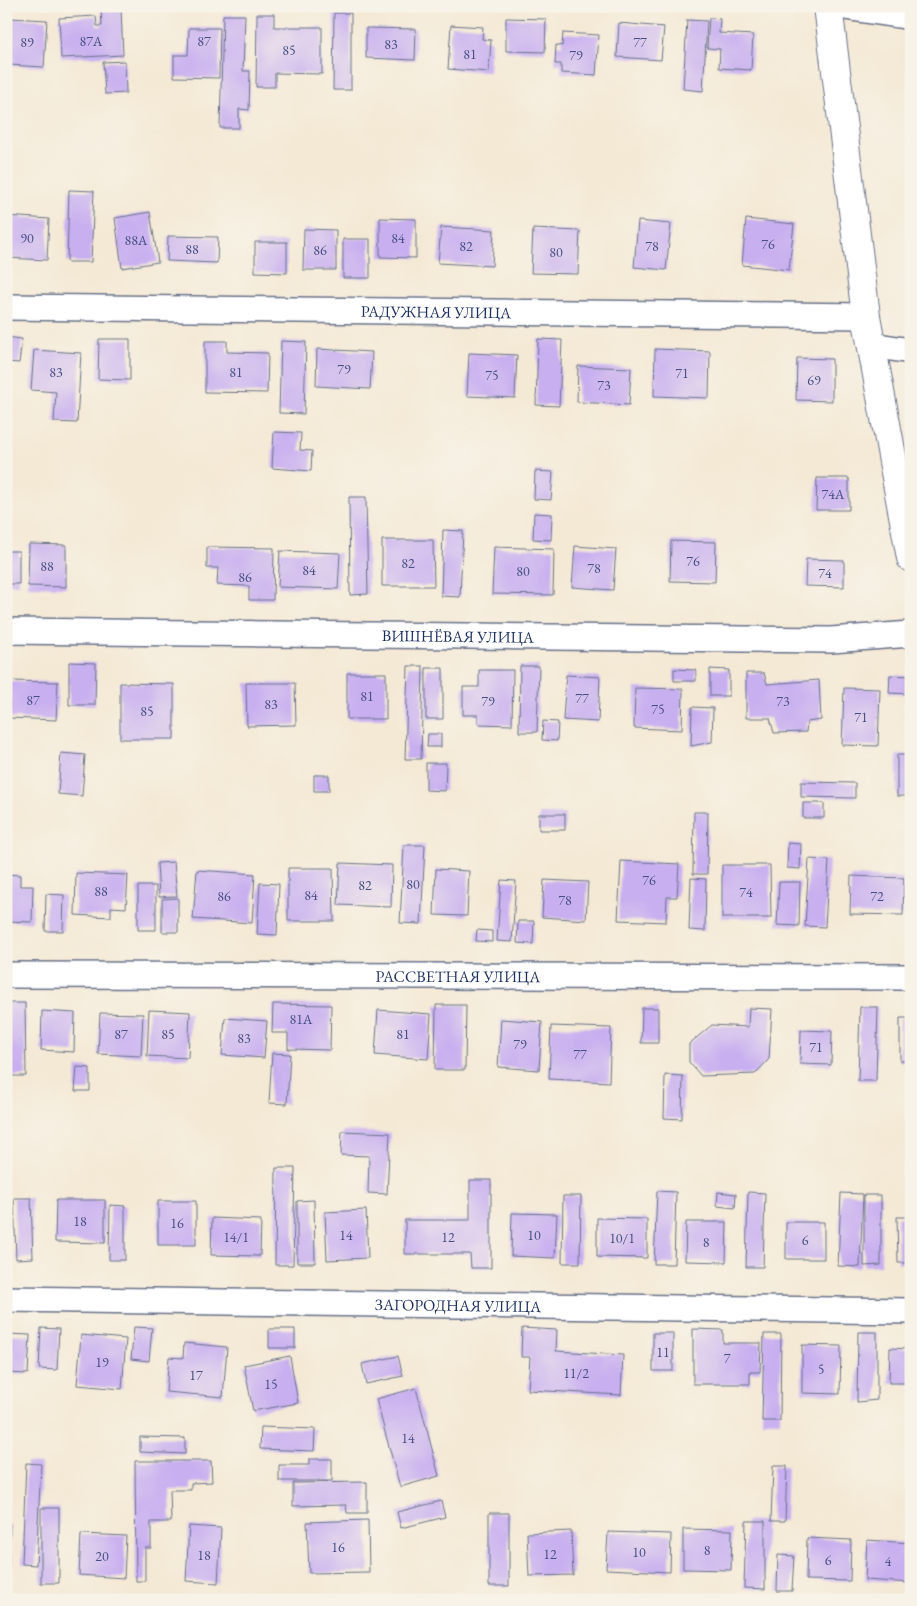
<svg xmlns="http://www.w3.org/2000/svg" width="917" height="1606" font-family="'EB Garamond',serif">
  <style>
    .building { fill: #c8aff0 }
    .lines { fill: none; stroke-linecap: round; stroke-linejoin: round }
    .minor-casing { stroke: #677088; stroke-width: 28 }
    .tertiary-casing { stroke: #677088; stroke-width: 30 }
    .minor { stroke: #fff; stroke-width: 25 }
    .tertiary { stroke: #fff; stroke-width: 28 }
    .labels { text-anchor: middle; stroke-width: 4; stroke-linejoin: round; paint-order: stroke }
    .number-label { font-size: 14px; fill: #464f82 }
    .street-label { font-size: 16px; fill: #1b2f5e; stroke: #f7f3e8 }
  </style>
  <rect width="100%" height="100%" fill="#f7f3e8"/>
  <filter id="ink" filterUnits="userSpaceOnUse"><feTurbulence type="fractalNoise" baseFrequency=".02" numOctaves="2"/><feDisplacementMap in="SourceGraphic" scale="10" xChannelSelector="R" yChannelSelector="G"/><feConvolveMatrix kernelMatrix="1 2 1 2 8 2 1 2 1" color-interpolation-filters="sRGB"/></filter>
  <filter id="wash" filterUnits="userSpaceOnUse"><feTurbulence type="fractalNoise" baseFrequency=".0096" numOctaves="4" result="noise"/><feDisplacementMap in="SourceGraphic" scale="20" xChannelSelector="R" yChannelSelector="G"/><feGaussianBlur stdDeviation="1.12" result="paint"/><feColorMatrix in="noise" values="0 0 0 0 0 0 0 0 0 0 0 0 0 0 0 0 0 1.4 0 .05"/><feComposite in="paint" operator="in"/></filter>
  <g filter="url(#wash)">
    <rect width="100%" height="100%" fill="#f4e9d5"/>
    <g id="blocks">
      <path class="building" d="M101,10H121L123,55L61,58L59,18L96,16L97,26H102Z
        M334,13H351V90H333Z
        M257,14H274V27H322V74L275,73V87H256Z
        M223,15H245L243,71H250L249,110L239,109V128H220Z
        M10,18L47,20L44,67L8,65Z
        M506,18L546,19L545,52L506,51Z
        M709,18L720,19L719,33L753,35L751,70L719,68L720,49L707,48Z
        M687,20L707,21L703,91L683,89Z
        M619,23L664,27L661,60L617,57Z
        M451,25L483,27L482,39L491,40L489,72L448,69Z
        M189,28H220L219,78L174,77V55H188Z
        M366,28L416,29L415,60L366,58Z
        M563,33L599,35L596,75L561,73V64H555L556,45L562,46Z
        M125,61L126,93L105,94L103,62Z
        M69,190L94,191L91,262H67Z
        M150,212L158,262L122,268L115,218Z
        M6,216L49,219L47,260L6,258Z
        M380,218L416,219V258L380,257Z
        M746,219L794,224L789,270L742,265Z
        M638,221L671,224L666,270L634,267Z
        M441,227L494,230L492,266L438,263Z
        M304,229L336,230V270H303Z
        M533,229L580,231L578,274L531,273Z
        M168,236L218,237L217,263L167,261Z
        M343,239H370V278H343Z
        M255,242H287V273L255,272Z
        M6,337L22,339L19,363L6,362Z
        M99,339H130V380L98,379Z
        M538,339L562,340L559,406L536,405Z
        M205,341H227V352L268,353L267,393L205,392Z
        M281,341L306,342L304,414L279,413Z
        M317,349L372,352L370,389L316,386Z
        M655,349L710,351L709,398L654,396Z
        M34,350L81,353L77,423L54,422L56,392L31,390Z
        M469,353L517,355L515,398L467,396Z
        M797,358L832,359V401L796,400Z
        M578,366L631,368L629,405L577,402Z
        M274,432L301,433L300,450L312,451L311,471L272,468Z
        M535,471L553,472L551,500L534,499Z
        M817,478H849V510H816Z
        M349,497H366L368,594L350,595Z
        M534,513L552,514L551,540L533,539Z
        M443,530L463,531L460,597L441,596Z
        M382,540H433L434,586H382Z
        M671,541L716,542L715,582L670,581Z
        M29,544L66,545V587L28,586Z
        M575,546L616,549L613,590L572,587Z
        M207,547L274,548L273,600H249V586L217,585L218,568H207Z
        M494,547L554,549L553,595L492,594Z
        M6,551H19V584H6Z
        M280,551L340,553L338,589L278,587Z
        M806,559L844,560V587L805,586Z
        M69,662L96,663L95,705H69Z
        M408,666H423L421,759H405Z
        M520,666H539L537,732H519Z
        M426,668H443V719H426Z
        M674,669L696,670V681H674Z
        M710,669L729,670V696H710Z
        M479,670H513L512,725L478,724V715H463V687H479Z
        M347,673H386V719H347Z
        M746,673H764L767,684L819,680L821,720L807,722L806,732L774,733L770,718H746Z
        M566,675L600,677L598,722L563,720Z
        M890,675L911,676V694L889,693Z
        M10,681L58,682L56,720L9,718Z
        M120,683L174,684V739H120Z
        M246,683H295L296,725L247,726Z
        M635,688L683,689L682,730L634,728Z
        M844,688L880,689L878,746L842,745Z
        M692,707L713,708L712,742L691,746Z
        M543,721L558,722L557,741L542,740Z
        M428,734H441V747H427Z
        M61,753L85,755L82,796L58,794Z
        M897,755H911V796H897Z
        M426,763H446L445,791L426,790Z
        M314,775H329V791H314Z
        M801,782L855,783V798L801,797Z
        M803,803H824V818H803Z
        M694,812H708L707,874H693Z
        M539,814H565V830H539Z
        M788,843L801,844L800,869L787,868Z
        M404,845H425L421,924L400,923Z
        M809,859L829,860L825,927L805,926Z
        M621,861L679,864L677,897H667L666,922L618,920Z
        M174,862L177,896L159,897L157,863Z
        M340,863L392,865L391,907L338,905Z
        M722,865H770L771,918H722Z
        M288,868H333L334,921H288Z
        M436,869L469,871L467,916L434,915Z
        M197,870L255,874L252,923L193,919Z
        M76,873L128,875L126,908L111,907V917L75,915Z
        M6,874L20,875V886H33L32,922L6,921Z
        M851,876L904,878L903,915L850,914Z
        M691,878L706,879L705,931L689,930Z
        M501,880L516,881L512,942L497,941Z
        M544,880L588,882L586,920L542,917Z
        M779,882H800L799,926L777,925Z
        M260,883L279,884L277,935L257,934Z
        M138,886H156V930H138Z
        M46,894L64,895L63,931H45Z
        M178,898V932H162V899Z
        M518,921H534L533,944L517,943Z
        M477,930L492,931V942L476,941Z
        M6,1003H25L26,1076H7Z
        M273,1004L331,1005L330,1050L288,1049V1033H272Z
        M436,1005H466L465,1070H435Z
        M860,1007H878L876,1081H858Z
        M642,1008H658V1043H641Z
        M749,1008L772,1009L769,1059L755,1074L701,1076L689,1062V1044L712,1025L748,1027Z
        M149,1010L190,1012L188,1058L147,1056Z
        M378,1010L431,1014L428,1059L375,1055Z
        M42,1011L75,1013L74,1052L41,1050Z
        M100,1013L143,1014L141,1056L98,1054Z
        M225,1018L267,1021L264,1058L222,1055Z
        M900,1018H911V1061H900Z
        M501,1019L542,1022L539,1070L498,1067Z
        M551,1026L611,1028L609,1082L549,1079Z
        M801,1030L832,1031L831,1065L800,1064Z
        M272,1053L290,1054L287,1104L269,1103Z
        M77,1067L90,1068V1091H75Z
        M665,1075L683,1076L682,1119L664,1118Z
        M342,1131L390,1133L387,1194L368,1193L369,1156L341,1155Z
        M276,1168H295L293,1265H275Z
        M470,1180H491V1268H471L470,1254H405V1220H470Z
        M657,1191L676,1192L674,1264H654Z
        M718,1192L736,1194L735,1208L717,1206Z
        M748,1192L765,1193L763,1267H746Z
        M841,1193L863,1194L860,1267L838,1266Z
        M864,1195H881V1265L864,1266Z
        M563,1196H581L580,1263H562Z
        M14,1198H31L33,1258L16,1259Z
        M56,1200H105V1243L55,1242Z
        M314,1200L315,1263H297V1201Z
        M158,1201H196V1245H158Z
        M110,1205L125,1206V1260H109Z
        M366,1210L368,1258L327,1260L325,1212Z
        M512,1213L557,1214L555,1258L511,1256Z
        M897,1217H911V1263H898Z
        M212,1218L261,1220L260,1256L211,1255Z
        M597,1218L647,1219V1258L597,1257Z
        M686,1222H727L726,1262L685,1261Z
        M786,1222H824V1259H786Z
        M134,1327L152,1328L149,1361L131,1359Z
        M41,1328L59,1329L57,1370L39,1369Z
        M522,1328L557,1330L556,1351L623,1355L621,1395L528,1390L530,1357H521Z
        M269,1329H295V1348H269Z
        M693,1329L723,1330V1343H761L760,1372H750V1384H693Z
        M858,1332H877V1400L857,1402Z
        M653,1333H673V1371H653Z
        M6,1334L30,1335L28,1374L6,1373Z
        M764,1334H781L780,1421H762Z
        M81,1335L126,1339L122,1389L77,1385Z
        M184,1343L227,1347L223,1397L166,1392L169,1357L183,1358Z
        M802,1345L841,1346L840,1394L802,1393Z
        M890,1348L911,1349V1383H889Z
        M290,1356L298,1403L253,1411L244,1365Z
        M398,1356L403,1376L366,1384L362,1364Z
        M416,1388L439,1476L400,1487L376,1399Z
        M261,1427L315,1429L314,1451L260,1449Z
        M140,1437L185,1438V1454L140,1452Z
        M309,1459H332V1481H279V1465H309Z
        M135,1461H211L212,1482L191,1483V1490H170L171,1522H151V1548H145V1581H136Z
        M26,1463L41,1464L36,1565L22,1564Z
        M773,1466H787L785,1521H771Z
        M367,1482V1513H347L346,1505L293,1506V1483Z
        M441,1501L445,1517L401,1528L397,1512Z
        M41,1508H59V1583H41Z
        M489,1513H509V1586H489Z
        M368,1520L369,1572L309,1573L307,1522Z
        M746,1521H765V1589L744,1588Z
        M6,1524H10L9,1566H6Z
        M189,1526L221,1528L218,1583L186,1581Z
        M683,1529L732,1530L731,1570L683,1569Z
        M571,1531L573,1575L529,1576L527,1533Z
        M608,1532L671,1534L670,1572L606,1569Z
        M81,1534L126,1536L124,1578L79,1575Z
        M807,1538L851,1540L850,1581L806,1580Z
        M867,1540L911,1543V1583L865,1580Z
        M778,1555L794,1556L792,1591H777Z"/>
    </g>
  </g>
  <g filter="url(#ink)">
    <use href="#blocks" fill-opacity="0" stroke="#677088" stroke-width="1"/>
    <g class="lines">
      <defs>
        <g id="minor">
          <path d="M838,6L911,17"/>
          <path id="s1" d="M6,307L866,316"/>
          <path d="M871,345L911,351"/>
          <path id="s2" d="M6,631L831,640L911,634"/>
          <path id="s3" d="M6,975L911,977"/>
          <path id="s4" d="M6,1299L911,1311"/>
        </g>
        <path id="tertiary" d="M828,6L866,316L911,558"/>
      </defs>
      <use href="#minor" class="minor-casing"/>
      <use href="#tertiary" class="tertiary-casing"/>
      <use href="#minor" class="minor"/>
      <use href="#tertiary" class="tertiary"/>
    </g>
  </g>
  <g class="labels">
    <g class="number-label">
      <text x="91" y="46">87А</text>
      <text x="204" y="46">87</text>
      <text x="27" y="47">89</text>
      <text x="640" y="47">77</text>
      <text x="391" y="49">83</text>
      <text x="289" y="55">85</text>
      <text x="470" y="59">81</text>
      <text x="576" y="60">79</text>
      <text x="27" y="243">90</text>
      <text x="398" y="243">84</text>
      <text x="136" y="245">88А</text>
      <text x="768" y="249">76</text>
      <text x="466" y="251">82</text>
      <text x="652" y="251">78</text>
      <text x="192" y="254">88</text>
      <text x="320" y="255">86</text>
      <text x="556" y="257">80</text>
      <text x="344" y="374">79</text>
      <text x="56" y="377">83</text>
      <text x="236" y="377">81</text>
      <text x="682" y="378">71</text>
      <text x="492" y="380">75</text>
      <text x="814" y="385">69</text>
      <text x="604" y="390">73</text>
      <text x="833" y="499">74А</text>
      <text x="693" y="566">76</text>
      <text x="408" y="568">82</text>
      <text x="47" y="571">88</text>
      <text x="594" y="573">78</text>
      <text x="309" y="575">84</text>
      <text x="523" y="576">80</text>
      <text x="825" y="578">74</text>
      <text x="245" y="582">86</text>
      <text x="367" y="701">81</text>
      <text x="582" y="703">77</text>
      <text x="33" y="705">87</text>
      <text x="488" y="706">79</text>
      <text x="783" y="706">73</text>
      <text x="271" y="709">83</text>
      <text x="658" y="714">75</text>
      <text x="147" y="716">85</text>
      <text x="861" y="722">71</text>
      <text x="649" y="885">76</text>
      <text x="413" y="889">80</text>
      <text x="365" y="890">82</text>
      <text x="101" y="896">88</text>
      <text x="746" y="897">74</text>
      <text x="311" y="900">84</text>
      <text x="224" y="901">86</text>
      <text x="877" y="901">72</text>
      <text x="565" y="905">78</text>
      <text x="301" y="1024">81А</text>
      <text x="121" y="1039">87</text>
      <text x="168" y="1039">85</text>
      <text x="403" y="1039">81</text>
      <text x="244" y="1043">83</text>
      <text x="520" y="1049">79</text>
      <text x="816" y="1052">71</text>
      <text x="580" y="1059">77</text>
      <text x="80" y="1226">18</text>
      <text x="177" y="1228">16</text>
      <text x="346" y="1240">14</text>
      <text x="534" y="1240">10</text>
      <text x="236" y="1242">14/1</text>
      <text x="448" y="1242">12</text>
      <text x="622" y="1243">10/1</text>
      <text x="805" y="1245">6</text>
      <text x="706" y="1247">8</text>
      <text x="663" y="1357">11</text>
      <text x="727" y="1363">7</text>
      <text x="102" y="1367">19</text>
      <text x="821" y="1374">5</text>
      <text x="576" y="1378">11/2</text>
      <text x="196" y="1380">17</text>
      <text x="271" y="1389">15</text>
      <text x="408" y="1443">14</text>
      <text x="338" y="1552">16</text>
      <text x="707" y="1555">8</text>
      <text x="639" y="1557">10</text>
      <text x="550" y="1559">12</text>
      <text x="204" y="1560">18</text>
      <text x="102" y="1561">20</text>
      <text x="828" y="1565">6</text>
      <text x="888" y="1566">4</text>
    </g>
    <g class="street-label">
      <text dy="6" stroke="none"><textPath href="#s1" startOffset="430">РАДУЖНАЯ УЛИЦА</textPath></text>
      <text dy="6" stroke="none"><textPath href="#s2" startOffset="452">ВИШНЁВАЯ УЛИЦА</textPath></text>
      <text dy="6" stroke="none"><textPath href="#s3" startOffset="452">РАССВЕТНАЯ УЛИЦА</textPath></text>
      <text dy="6" stroke="none"><textPath href="#s4" startOffset="452">ЗАГОРОДНАЯ УЛИЦА</textPath></text>
    </g>
  </g>
  <rect width="917" height="1606" fill="none" stroke="#f7f3e8" stroke-width="25"/>
</svg>
